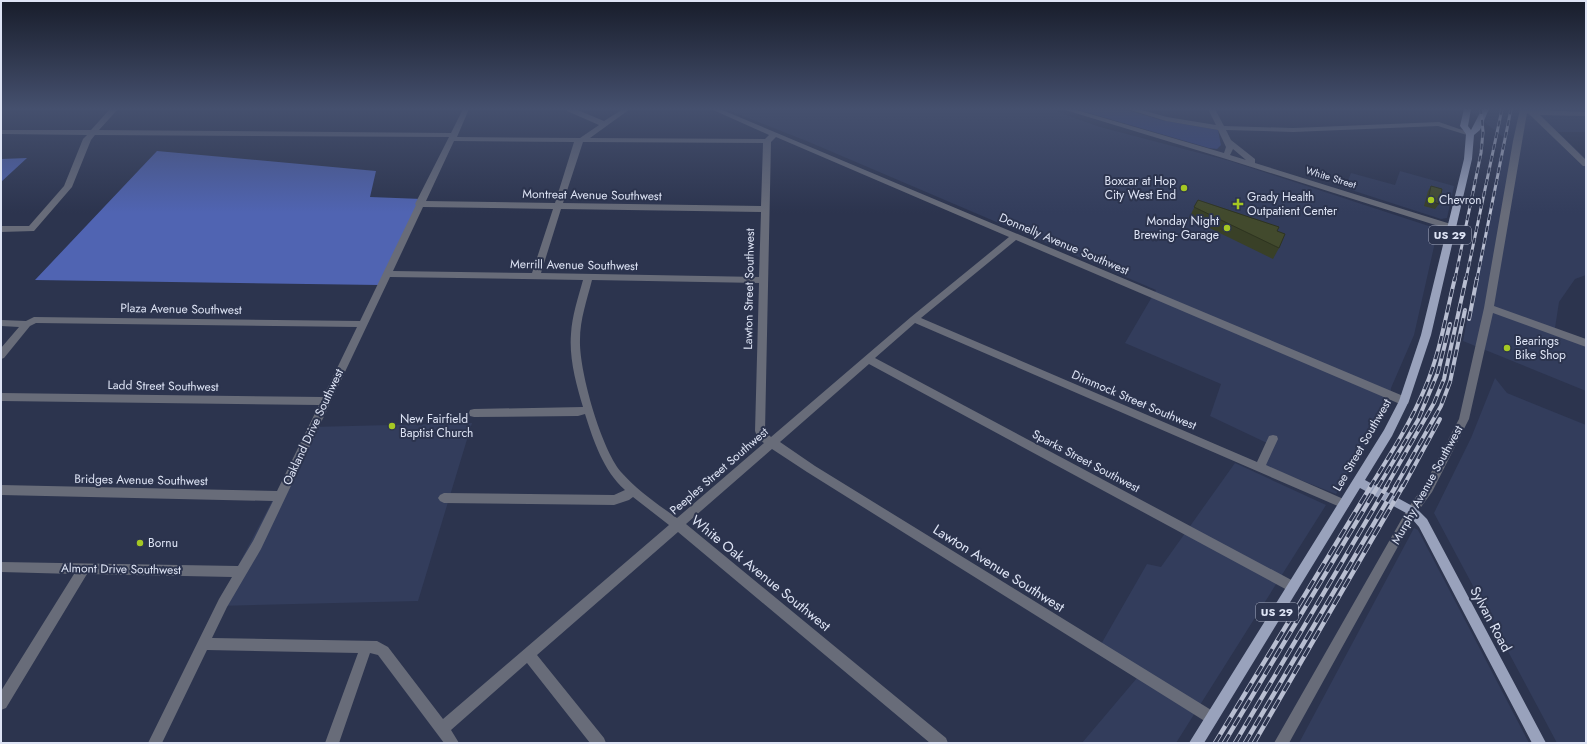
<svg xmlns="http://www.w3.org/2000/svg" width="1587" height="744" font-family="Jost,sans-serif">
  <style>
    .built { fill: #333d5c }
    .green { fill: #374681 }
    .forest { fill: #5064b2 }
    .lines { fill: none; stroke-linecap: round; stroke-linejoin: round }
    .minor { fill: #686c79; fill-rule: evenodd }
    .major { fill: #99a2bc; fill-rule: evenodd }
    .rail-far2-casing { stroke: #b8bed1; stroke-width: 3 }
    .rail-far1-casing { stroke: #b8bed1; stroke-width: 4 }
    .rail-casing { stroke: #b8bed1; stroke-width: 4.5 }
    .rail-far2 { stroke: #2c344e; stroke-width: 2; stroke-dasharray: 6; stroke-linecap: butt }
    .rail-far1 { stroke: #2c344e; stroke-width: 2.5; stroke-dasharray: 8; stroke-linecap: butt }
    .rail { stroke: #2c344e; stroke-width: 3; stroke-dasharray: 10; stroke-linecap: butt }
    .wall { fill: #394027 }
    .building { fill: #424a2d; stroke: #2e3420 }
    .poi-dot { fill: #a5c823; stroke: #2c344e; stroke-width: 1.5 }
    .labels { text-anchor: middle; stroke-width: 4; stroke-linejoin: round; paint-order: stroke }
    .far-street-label { font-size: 10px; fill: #dee4f5; stroke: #2c344e }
    .shield { fill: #2c344e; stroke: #a9afc3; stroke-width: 1 }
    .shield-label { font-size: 11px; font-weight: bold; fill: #dee4f5 }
    .poi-label { font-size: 12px; fill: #dee4f5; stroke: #2c344e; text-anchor: start }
    .street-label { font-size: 12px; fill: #dee4f5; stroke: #2c344e }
    .near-street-label { font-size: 14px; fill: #dee4f5; stroke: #2c344e }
  </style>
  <rect width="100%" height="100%" fill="#2c344e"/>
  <path class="built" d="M725,109H1050L1100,127L1230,161L1438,229L1414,335L1391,388L1389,405L1336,494L1257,463L1267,443L1210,416L1221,384L1125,343L1156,290L809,142Z
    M1468,109H1524L1586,114V132H1558L1586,159V275L1575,279L1559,302L1555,328L1585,347L1586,391L1463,341L1503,137Z
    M1400,171L1454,186L1447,218L1441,219L1345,188L1351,173L1395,185Z
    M1495,378L1507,393L1586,425V743H1557L1434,513L1471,438Z
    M472,423L418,601L217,606L311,427Z
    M1235,463L1326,505L1176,743H1082L1137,678L1096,653L1147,564L1161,567Z
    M1414,528L1418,530L1529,743H1299Z"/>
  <path class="green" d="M1075,109H1124L1161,120L1218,130L1221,145L1217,149L1209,148Z"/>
  <path class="forest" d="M157,151L376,171L370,197L422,199L379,285L35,280Z
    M27,158L1,182V159Z"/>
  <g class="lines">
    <path class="minor" d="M110,109H118L99,130L451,133L463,109H469L457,137L580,138L599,125L567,111V109H575L604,121L623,109H630L590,138L765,139L769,135L711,109H720L1408,398L1409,401L1408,404H1400L1016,240L921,318L1257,462L1269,436L1273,435L1277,436L1278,439L1266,465L1348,501L1350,504L1348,507L1344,509L1340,507L915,323L875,358L1297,583L1299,587L1297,591L1293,593L1289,591L869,364L780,442L815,466L1216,713L1218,718L1216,723L1211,725L807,472L772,449L686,524L946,738L948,743H930L678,532L537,655L604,738L606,743H590L527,663L451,730L459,743H444L378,655L370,653L339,743H325L358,653L207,650L162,743H148L219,599L232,577L87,574L6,708L1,710V691L74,574L1,572V562L238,566L253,541L273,501L1,495V485L277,491L319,405L1,401V393L323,397L357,327L36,323L30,326L4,358L1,359V348L19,327L1,326V320L26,321L34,317L360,321L416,205L415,204L449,137L95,135L91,140L72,187L34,231L1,232V226H29L64,186L83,139L87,135L1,134V130H91ZM776,137L1009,237L911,317L771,437L765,431L771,142ZM454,141L574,142L555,203L426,201ZM583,142L763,143L761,206L563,203ZM423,207L553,209L532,273L393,271ZM561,209L761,212L759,277L541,273ZM390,277L583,280C578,298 572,316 571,334C569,358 576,384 583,407L474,409L470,410L469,413L470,416L474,417L578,416L585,414C594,442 603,470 625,490L614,495L444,493L440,495L438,498L440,501L444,503L614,505L629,500L633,497L669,525L443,719L388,647L377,641L212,638L227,607L261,549ZM592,280L759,283L755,431L758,439L764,443L677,518C657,504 637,490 621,472C601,448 579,371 580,340C580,319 587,300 592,280Z
      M1062,109H1073L1224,153L1226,147L1218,130L1166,121L1127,109H1138L1167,117L1216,125L1208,109H1215L1224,126L1293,128L1439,122L1474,134L1470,136L1438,126L1293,132L1226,130L1231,140L1255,159V163L1454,225L1455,227L1451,230L1223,158ZM1233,149L1246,160L1230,155Z
      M1520,109L1586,112V116L1540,115L1586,160V166H1583L1530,115L1527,113L1494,306L1586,339V347L1493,313L1469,419L1432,492L1416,514L1289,743H1274L1408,508L1424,486L1459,419L1484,308L1513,141Z"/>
    <path class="major" d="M1464,109H1471L1468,126L1471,130L1482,109H1489L1480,130L1474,135L1472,159L1431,335L1409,401L1392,436L1365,480L1416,508L1427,519L1546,743H1532L1419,527L1408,514L1360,488L1204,743H1189L1384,430L1399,401L1421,335L1464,159L1466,134L1460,126Z"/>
    <defs>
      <path id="rail-far2" d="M1455,279L1481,153L1483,132L1481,109
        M1466,279L1502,109
        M1477,279L1511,109"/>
      <path id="rail-far1" d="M1469,319L1477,278
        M1370,487C1390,455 1411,422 1425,388C1440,353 1446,314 1455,278
        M1378,487L1418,420L1438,372L1450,324
        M1386,487L1434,403L1444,379L1466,278
        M1395,487L1441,406L1450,382L1465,310
        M1403,487L1440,419"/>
      <path id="rail" d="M1215,743L1371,486
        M1224,743L1378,486
        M1235,743L1387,486
        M1245,743L1396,486
        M1254,743L1403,486"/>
    </defs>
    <use href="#rail-far2" class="rail-far2-casing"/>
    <use href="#rail-far1" class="rail-far1-casing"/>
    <use href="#rail" class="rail-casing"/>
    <use href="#rail-far2" class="rail-far2"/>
    <use href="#rail-far1" class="rail-far1"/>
    <use href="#rail" class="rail"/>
  </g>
  <path class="wall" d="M1431,186L1439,204L1435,209L1424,206L1428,191Z
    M1198,200L1279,248L1273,259L1189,218Z"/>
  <path class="building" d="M1431,186L1442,189L1439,204L1428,200Z
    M1198,200L1279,227L1277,231L1285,234L1279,248L1194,207Z"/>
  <linearGradient id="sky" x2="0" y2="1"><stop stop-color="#181d2b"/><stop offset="0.51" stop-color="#45506e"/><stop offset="1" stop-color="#45506e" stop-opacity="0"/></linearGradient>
  <rect width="1587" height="213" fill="url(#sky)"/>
  <g class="poi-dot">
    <circle cx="1184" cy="188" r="4"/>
    <circle cx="1431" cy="200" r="4"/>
    <path d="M1236 198h4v4h4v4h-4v4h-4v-4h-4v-4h4z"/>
    <circle cx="1227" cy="228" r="4"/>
    <circle cx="1507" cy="348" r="4"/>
    <circle cx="392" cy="426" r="4"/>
    <circle cx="140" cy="543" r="4"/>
  </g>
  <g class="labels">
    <g class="far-street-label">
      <text transform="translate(1331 177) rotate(17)" y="4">White Street</text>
    </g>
    <g class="shield">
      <rect x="1429" y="226" width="42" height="18" rx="3"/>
      <rect x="1256" y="603" width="42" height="18" rx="3"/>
    </g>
    <g class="shield-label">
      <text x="1450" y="239">US 29</text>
      <text x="1277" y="616">US 29</text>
    </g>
    <g class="poi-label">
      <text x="1176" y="185" text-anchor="end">Boxcar at Hop<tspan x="1176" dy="14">City West End</tspan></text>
      <text x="1247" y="201">Grady Health<tspan x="1247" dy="14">Outpatient Center</tspan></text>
      <text x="1439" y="204">Chevron</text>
      <text x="1219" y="225" text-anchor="end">Monday Night<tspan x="1219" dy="14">Brewing- Garage</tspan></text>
      <text x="1515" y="345">Bearings<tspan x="1515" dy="14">Bike Shop</tspan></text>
      <text x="400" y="423">New Fairfield<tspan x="400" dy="14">Baptist Church</tspan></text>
      <text x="148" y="547">Bornu</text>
    </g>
    <g class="street-label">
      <text transform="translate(592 195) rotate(1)" y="4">Montreat Avenue Southwest</text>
      <text transform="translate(1064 244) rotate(23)" y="4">Donnelly Avenue Southwest</text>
      <text transform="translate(574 265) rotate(1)" y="4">Merrill Avenue Southwest</text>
      <text transform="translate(749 289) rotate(-89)" y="4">Lawton Street Southwest</text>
      <text transform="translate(181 309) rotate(1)" y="4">Plaza Avenue Southwest</text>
      <text transform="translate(163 386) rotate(1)" y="4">Ladd Street Southwest</text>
      <text transform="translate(1134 400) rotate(23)" y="4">Dimmock Street Southwest</text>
      <text transform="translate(313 427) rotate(-65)" y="4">Oakland Drive Southwest</text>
      <text transform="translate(1362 445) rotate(-60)" y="4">Lee Street Southwest</text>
      <text transform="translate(1086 461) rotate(28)" y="4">Sparks Street Southwest</text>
      <text transform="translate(719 471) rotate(-41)" y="4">Peeples Street Southwest</text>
      <text transform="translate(141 480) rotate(1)" y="4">Bridges Avenue Southwest</text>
      <text transform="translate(1427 485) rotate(-61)" y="4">Murphy Avenue Southwest</text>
      <text transform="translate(121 569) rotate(1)" y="4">Almont Drive Southwest</text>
    </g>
    <g class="near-street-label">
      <text transform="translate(999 568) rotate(32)" y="5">Lawton Avenue Southwest</text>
      <text transform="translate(761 573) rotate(39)" y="5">White Oak Avenue Southwest</text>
      <text transform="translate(1491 619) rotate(62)" y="5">Sylvan Road</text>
    </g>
  </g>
  <rect width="1587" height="744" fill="none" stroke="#dee4f5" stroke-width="4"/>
</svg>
